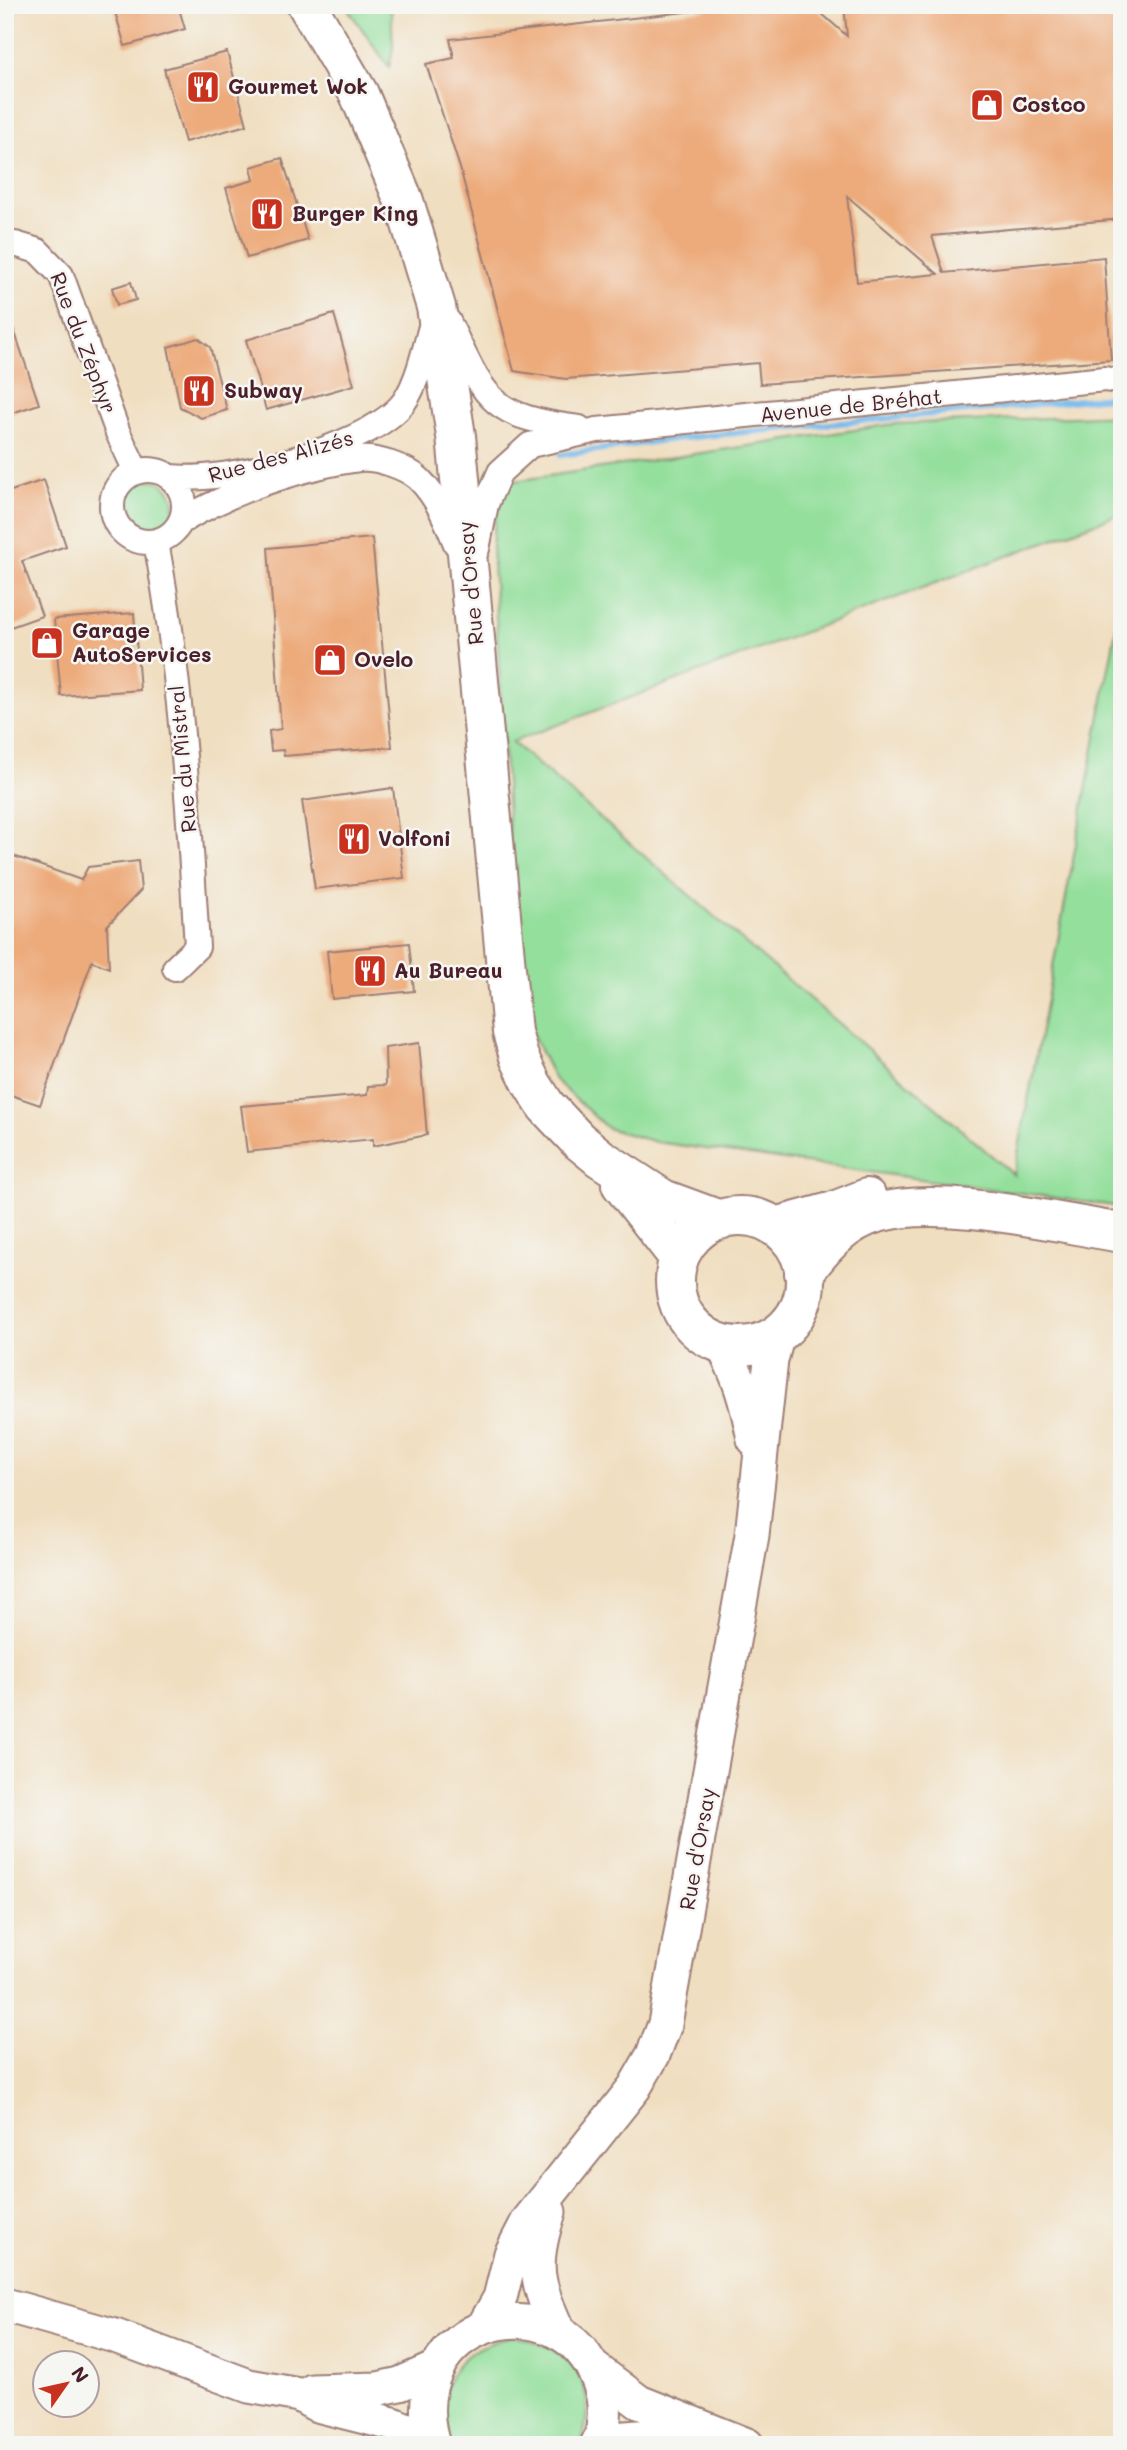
<svg xmlns="http://www.w3.org/2000/svg" width="1127" height="2450" font-family="Mali,sans-serif">
  <style>
    .green { fill: #93df9b; stroke: #6e7f63; stroke-width: 2 }
    .lines { fill: none; stroke-linecap: round; stroke-linejoin: round }
    .stream { stroke: #75b9eb; stroke-width: 6 }
    .building { fill: #edab7c; fill-rule: evenodd }
    .minor-casing { stroke: #9d7e76; stroke-width: 28 }
    .secondary-casing { stroke: #9d7e76; stroke-width: 37 }
    .primary-casing { stroke: #9d7e76; stroke-width: 42 }
    .minor { stroke: #fff; stroke-width: 24 }
    .secondary { stroke: #fff; stroke-width: 33 }
    .primary { stroke: #fff; stroke-width: 38 }
    .labels { text-anchor: middle; stroke-width: 5; stroke-linejoin: round; paint-order: stroke }
    .poi-label { font-size: 21px; font-weight: bold; fill: #4a1f2b; stroke: #f6f6f2; text-anchor: start }
    .street-label { font-size: 21px; fill: #4a1f2b; stroke: #f6f6f2 }
  </style>
  <rect width="100%" height="100%" fill="#f6f6f2"/>
  <filter id="ink" filterUnits="userSpaceOnUse"><feTurbulence type="fractalNoise" baseFrequency=".0143" numOctaves="2"/><feDisplacementMap in="SourceGraphic" scale="14" xChannelSelector="R" yChannelSelector="G"/><feConvolveMatrix kernelMatrix="1 2 1 2 8 2 1 2 1" color-interpolation-filters="sRGB"/></filter>
  <filter id="wash" filterUnits="userSpaceOnUse"><feTurbulence type="fractalNoise" baseFrequency=".00686" numOctaves="4" result="noise"/><feDisplacementMap in="SourceGraphic" scale="28" xChannelSelector="R" yChannelSelector="G"/><feGaussianBlur stdDeviation="1.57" result="paint"/><feColorMatrix in="noise" values="0 0 0 0 0 0 0 0 0 0 0 0 0 0 0 0 0 1.4 0 .05"/><feComposite in="paint" operator="in"/></filter>
  <g filter="url(#wash)">
    <rect width="100%" height="100%" fill="#f0dec0"/>
    <path class="green" d="M345,5H391L393,48L389,67Z
      M1122,415V513L512,742L1014,1175L1122,598V1207L656,1142L607,1128L555,1080L524,1018L511,869L492,546L498,499L508,482L894,424Z
      M124 505a25 25 0 1 1 50 0a25 25 0 1 1-50 0Z
      M513,2336C576,2349 599,2382 581,2445H450C444,2434 445,2425 444,2413C443,2364 470,2347 513,2336Z"/>
    <g class="lines">
      <path class="stream" d="M561,455L673,439L1122,396"/>
    </g>
    <g id="blocks">
      <path class="building" d="M113,5H178L185,29L125,46Z
        M746,5H812L847,36L844,5H1122V219L932,236L944,273L1104,257L1111,360L760,384L758,363L566,379L514,371L460,168L426,64L454,58L450,39ZM847,196L938,274L857,282Z
        M227,52L247,125L185,142L164,69Z
        M282,158L308,240L247,258L226,188L254,180L251,167Z
        M131,282L136,300L117,305L112,288Z
        M8,312L39,404L9,414L5,403V313Z
        M334,314L354,385L266,410L246,340Z
        M198,338L210,347L227,410L201,418L180,407L168,347Z
        M44,480L66,546L22,561L42,616L5,629V493Z
        M372,538L392,747L284,756L283,750L271,751L269,731L281,729L268,548Z
        M134,613L140,690L61,696L54,619Z
        M393,788L404,878L315,889L302,801Z
        M5,853L81,880L88,867L138,861L141,890L107,926L109,968L92,961L40,1105L5,1093Z
        M409,943L414,991L332,999L327,951Z
        M419,1043L427,1135L373,1146V1139L247,1152L241,1106L367,1095L368,1086L386,1085L385,1048Z"/>
    </g>
  </g>
  <g filter="url(#ink)">
    <use href="#blocks" fill-opacity="0" stroke="#9d7e76" stroke-width="2"/>
    <g class="lines">
      <defs>
        <path id="minor" d="M5,246L15,244L38,251L61,275L118,433L136,471
          M448,321C486,400 488,416 579,428
          M112 506a36 36 0 1 1 72 0a36 36 0 1 1-72 0Z
          M171,477C228,483 359,449 399,408C417,390 425,347 432,323
          M182,521C229,492 304,466 359,459C376,457 406,467 419,479C437,497 447,521 456,544
          M156,542C181,675 189,812 197,947L175,968
          M477,549L486,504L500,472L530,445L597,430L1105,379L1122,382"/>
        <path id="secondary" d="M721,1343C739,1374 747,1403 754,1439
          M549,2212C531,2266 536,2282 559,2333
          M5,2305L115,2336L249,2386L299,2395L317,2405L393,2424L410,2431L429,2445
          M484,2326L500,2298L511,2254L528,2221L634,2088L653,2055L665,2024L752,1535L771,1360L778,1334
          M594,2368L639,2402L747,2445
          M312,2391L377,2389L400,2384L436,2368
          M600,2440L677,2434L710,2436
          M433,2445C396,2320 559,2274 599,2382C606,2401 607,2427 597,2445"/>
        <path id="primary" d="M307,5L359,94L404,201L436,307L456,436L512,1032L519,1057L532,1084L546,1106L578,1140L600,1158L663,1199L720,1220
          M621,1184L679,1258
          M675 1281a65 65 0 1 1 130 0a65 65 0 1 1-130 0Z
          M775,1227L834,1211L867,1198
          M804,1273C823,1247 845,1222 877,1213C944,1195 1052,1222 1122,1233"/>
      </defs>
      <use href="#minor" class="minor-casing"/>
      <use href="#secondary" class="secondary-casing"/>
      <use href="#primary" class="primary-casing"/>
      <use href="#minor" class="minor"/>
      <use href="#secondary" class="secondary"/>
      <use href="#primary" class="primary"/>
    </g>
  </g>
  <defs>
    <symbol id="restaurant-square" viewBox="-11 -11 22 22"><rect x="-9" y="-9" width="18" height="18" rx="4" fill="#c8321e" stroke="#f6f6f2"/><path d="M-5-6h1v4h1v-4h1v4h1v-4h1v5L-1.5 .5V6h-2V.5L-5-1ZM5-6V6H3V1.5H1.5Q1.5-4 5-6Z" fill="#fff"/></symbol>
    <symbol id="shop-square" viewBox="-11 -11 22 22"><rect x="-9" y="-9" width="18" height="18" rx="4" fill="#c8321e" stroke="#f6f6f2"/><path d="M-5-2.5h2.3a2.7 3.5 0 0 1 5.4 0H5L5.5 6h-11ZM-1.5-2.5h3a1.5 2.3 0 0 0-3 0Z" fill="#fff"/></symbol>
  </defs>
  <g fill-rule="evenodd">
    <use href="#restaurant-square" x="184" y="68" width="38" height="38"/>
    <use href="#shop-square" x="968" y="86" width="38" height="38"/>
    <use href="#restaurant-square" x="248" y="195" width="38" height="38"/>
    <use href="#restaurant-square" x="180" y="372" width="38" height="38"/>
    <use href="#shop-square" x="28" y="624" width="38" height="38"/>
    <use href="#shop-square" x="311" y="641" width="38" height="38"/>
    <use href="#restaurant-square" x="335" y="820" width="38" height="38"/>
    <use href="#restaurant-square" x="351" y="952" width="38" height="38"/>
  </g>
  <g class="labels">
    <g class="poi-label">
      <text x="228" y="94">Gourmet Wok</text>
      <text x="1012" y="112">Costco</text>
      <text x="292" y="221">Burger King</text>
      <text x="224" y="398">Subway</text>
      <text x="72" y="638">Garage<tspan x="72" dy="24">AutoServices</tspan></text>
      <text x="354" y="667">Ovelo</text>
      <text x="378" y="846">Volfoni</text>
      <text x="394" y="978">Au Bureau</text>
    </g>
    <g class="street-label">
      <text transform="translate(83 343) rotate(69)" y="7">Rue du Zéphyr</text>
      <text transform="translate(851 406) rotate(-6)" y="7">Avenue de Bréhat</text>
      <text transform="translate(281 457) rotate(-15)" y="7">Rue des Alizés</text>
      <text transform="translate(471 583) rotate(-95)" y="7">Rue d'Orsay</text>
      <text transform="translate(183 759) rotate(-95)" y="7">Rue du Mistral</text>
      <text transform="translate(698 1849) rotate(-80)" y="7">Rue d'Orsay</text>
    </g>
  </g>
  <rect width="1127" height="2450" fill="none" stroke="#f6f6f2" stroke-width="28"/>
  <g transform="translate(66 2384) rotate(56)"><circle r="33" fill="#f6f6f2" stroke="#b1a0a2" stroke-width="2"/>
  <path d="M0-5L12 26L0 18L-12 26Z" fill="#c8321e"/>
  <text y="-10" font-size="19" font-weight="bold" text-anchor="middle" fill="#4a1f2b">N</text>
  </g>
</svg>
